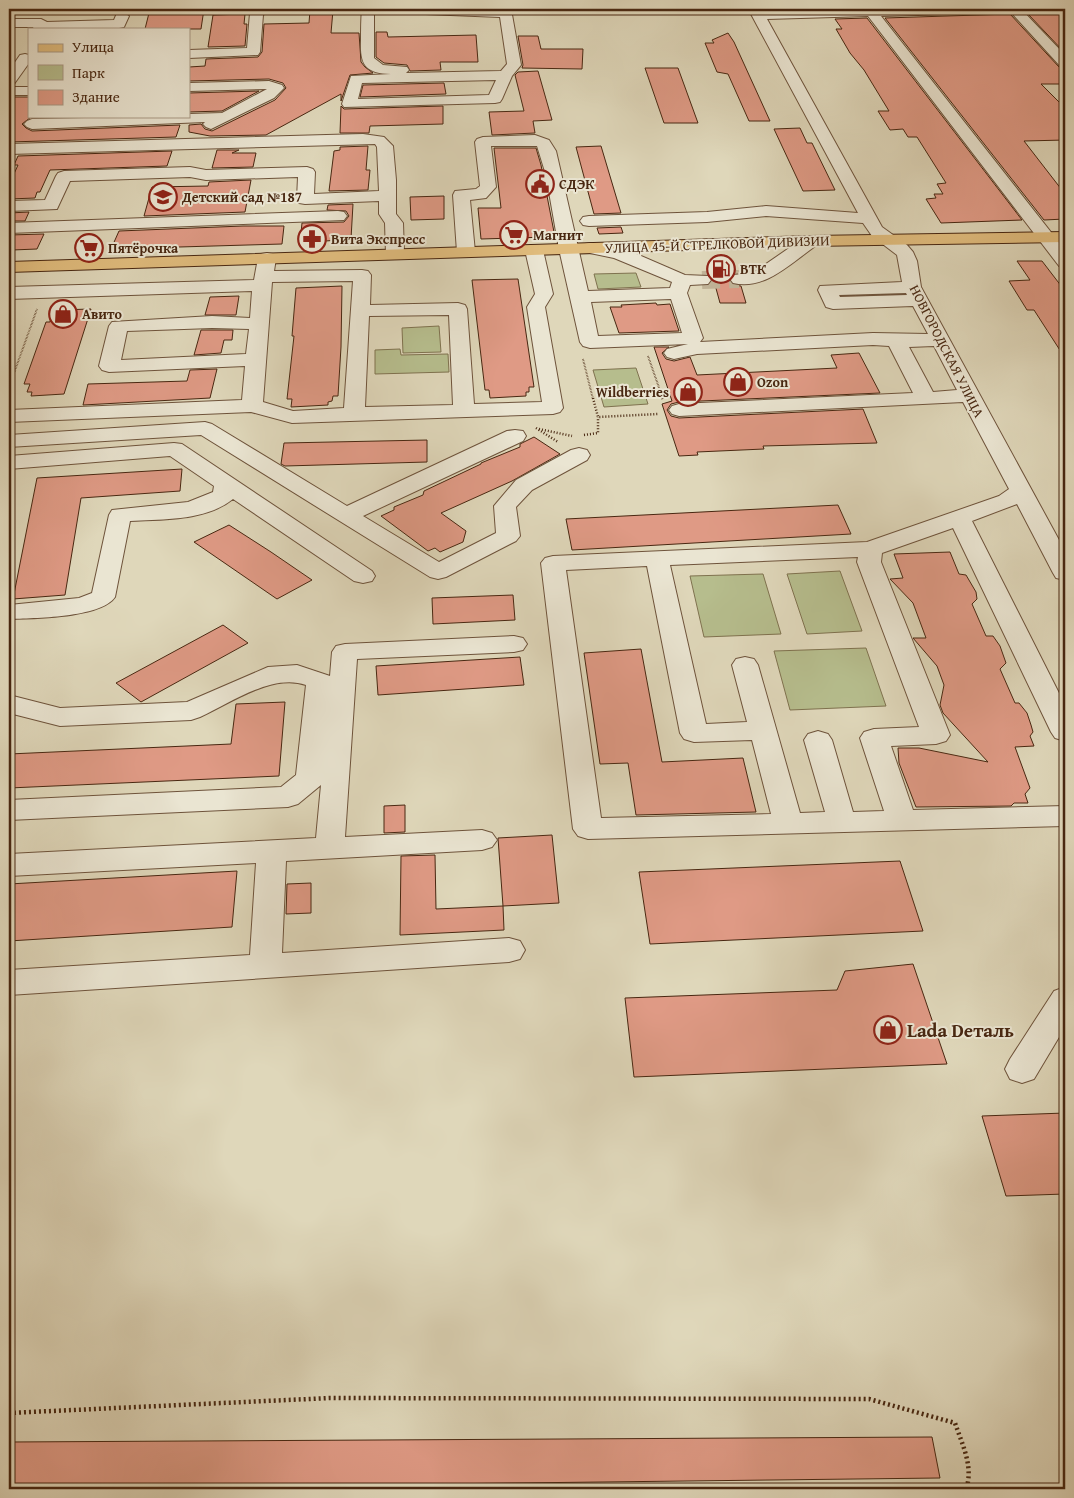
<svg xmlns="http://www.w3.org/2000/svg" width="1074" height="1498" font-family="'Gentium Book Plus',serif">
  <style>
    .green { fill: #b6bd8d; stroke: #7f724f }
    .building { fill: #df9a85; stroke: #482711 }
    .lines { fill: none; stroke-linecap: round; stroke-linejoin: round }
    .minor-tunnel { stroke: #c1b498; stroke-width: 18; stroke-dasharray: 18 9; stroke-linecap: butt }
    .minor-casing { stroke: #6e533b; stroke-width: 2 }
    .major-casing { stroke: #482711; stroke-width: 2 }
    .path-far2 { stroke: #482711; stroke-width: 2; stroke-dasharray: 0.5 1; stroke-linecap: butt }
    .path-far1 { stroke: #482711; stroke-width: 2.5; stroke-dasharray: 1 2; stroke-linecap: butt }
    .path { stroke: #482711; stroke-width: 4.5; stroke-dasharray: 2 3; stroke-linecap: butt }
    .minor { fill: #eae5d2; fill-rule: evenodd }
    .major { fill: #e0bc7d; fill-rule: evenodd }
    .labels { text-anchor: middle; stroke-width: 4; stroke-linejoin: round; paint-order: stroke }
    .far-poi-label { font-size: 14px; font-weight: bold; fill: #482711; stroke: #eae5d2; text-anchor: start }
    .far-street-label { font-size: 14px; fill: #482711; stroke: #eae5d2 }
    .near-poi-label { font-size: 19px; font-weight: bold; fill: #482711; stroke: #eae5d2; text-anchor: start }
  </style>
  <rect width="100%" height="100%" fill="#dfd7ba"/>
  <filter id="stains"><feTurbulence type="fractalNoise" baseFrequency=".004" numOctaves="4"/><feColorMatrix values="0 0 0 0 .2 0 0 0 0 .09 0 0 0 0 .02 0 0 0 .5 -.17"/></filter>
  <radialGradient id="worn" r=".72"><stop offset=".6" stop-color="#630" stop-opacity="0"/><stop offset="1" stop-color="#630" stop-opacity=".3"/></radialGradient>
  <path class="green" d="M636,273L641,287L598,289L594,274Z
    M439,326L441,352L403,353L402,328Z
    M400,349L401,355L448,354L449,372L375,374V350Z
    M636,368L648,404L604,407L593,370Z
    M840,571L862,631L807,634L787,574Z
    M763,574L781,634L704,637L690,576Z
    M866,648L886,706L790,710L774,651Z"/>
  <path class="building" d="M150,9H204L201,29H145Z
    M310,10H333L331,33H359L361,62L365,67L373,73L350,75L341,101V94L266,135L210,136L189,132V125L201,124L205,129L212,131L275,100L286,88L283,83L269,79L189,81V67L205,66L206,59L258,57L262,52L264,24L309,23Z
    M1065,12V53L1028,14Z
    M245,14L244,24H247L245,46L208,47L213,15Z
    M1010,14L1059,67L1065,69V84H1041L1065,108V140L1024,141L1065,194V219L1044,220L885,18Z
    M867,18L1022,220L941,223L926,199L936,198L934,194H943L937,184L946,183L917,137H908L903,129L890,130L878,111H889L864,70L850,53L836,29H842L835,19Z
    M376,32H387L388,37L476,35L478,62H440L441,70L410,71L407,65L384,63L376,57Z
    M728,33L734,42L770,121H749L728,74L717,72L705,43H714L712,40Z
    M518,36H538L541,49H583L582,69L522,68L523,65Z
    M645,68H678L698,123H664Z
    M538,71L552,120L533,121L535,133L492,135L489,112L524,111L515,75L518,72Z
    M444,83L446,94L360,97L363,85Z
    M259,91L222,111L189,112V93Z
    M9,97H29V116H78L31,117L22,124L26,128L32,131L180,125L176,137L9,142Z
    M341,106L344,109L443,106V124L370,126L369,133H340Z
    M800,128L807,143H812L835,190L803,191L774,129Z
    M368,146L366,170H370L368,190L329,191L334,151L340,150V147Z
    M601,146L621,213L594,214L576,147Z
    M494,148H536L541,165L554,232H547L548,237L481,239L478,208H501Z
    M217,150H239L232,153H256L253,167L212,168Z
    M172,151L167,166L50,170L40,192H37L35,198L9,199V185L18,165H14L18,156Z
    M251,180L245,212L144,216L152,187L208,186L209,182Z
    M444,196V219L411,220L410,197Z
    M353,204L351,239L300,243L302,223L344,222L349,216L346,211L327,210L328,205Z
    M29,212L25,221H9V213Z
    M243,226H284L282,244L111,249L119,231Z
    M621,227L623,233L599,234L597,228Z
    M44,234L37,249L12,250L9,258V235Z
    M1017,261H1042L1065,291V358L1034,310H1027L1009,281L1030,280Z
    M711,270H736L737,273L732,274L728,279L733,285L741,286L746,303H720Z
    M518,279L534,387H529V392H526V396L490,398L489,390H485L472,280Z
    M342,286L341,347L338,396H333L332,401L328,402V405L291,407L292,399H287L294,336H292L296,288Z
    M239,296L236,315H205L210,297Z
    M656,303L657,305L670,304L679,331L619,333L610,307H622L621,305Z
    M91,309L64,394L31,396L32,392H27L30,384H24L46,322H50L52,314H57L58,310Z
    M201,330H233L232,340H224L221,353L194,355Z
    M654,347H669L662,353L666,359L674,361L690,357L697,375L837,368L831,355L859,353L880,393L679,402L671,404L667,410L671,416L679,418L863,409L877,443L763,446L764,449L697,452L698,455L679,456L662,404L672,401Z
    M217,369L210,398L83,405L88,384L187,381L190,370Z
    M534,437L560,454L512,481L441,513L466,531L463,542L440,552L435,548L428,551L381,516L394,510V507L423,495L424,491L481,464V463L520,447V444Z
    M427,440V462L285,466L281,464L284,443Z
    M182,469L180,491L81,498L65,595L13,599L37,478Z
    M838,505L851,534L572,550L566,519Z
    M229,525L271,552L312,580L277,599L194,542Z
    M950,552L959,574L966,575L976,592L977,599L972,604L986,636H993L1000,646L1006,663L1000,669L1015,703H1019L1027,713L1031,725L1033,732L1030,736L1034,746L1015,747L1030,788L1025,794L1028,803H1014L1011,806L916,807L899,763L898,748H919L988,762L943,713L940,705L944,685L937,666L913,638H926L913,603L890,579L903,578L894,554Z
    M513,595L515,620L433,624L432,598Z
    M223,625L248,643L141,702L116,683Z
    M641,649L662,762L743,758L756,812L636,815L628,763L600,764L584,653Z
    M520,657L524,685L378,695L376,666Z
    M285,702L279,776L9,788V754L231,744L236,704Z
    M405,805V832L384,833V806Z
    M552,835L559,903L503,906L498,838Z
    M435,855L436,909L503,906L504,930L400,935L401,856Z
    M900,861L923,931L650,944L639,872Z
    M237,871L232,927L9,941V884Z
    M311,883V913L286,914L287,884Z
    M913,964L947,1064L634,1077L625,998L837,990L845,971Z
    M1065,1113V1194L1006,1196L982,1116Z
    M932,1437L940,1478L9,1489V1442Z"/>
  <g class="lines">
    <path class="minor-tunnel" d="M702,280L739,279"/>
    <defs>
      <path id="minor" d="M256,9H273L263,15L260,52L258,55L189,58V50L247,48L250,13Z
        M362,9H374V58L383,65L407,67L409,70L406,73L501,71L507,64L500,17L401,13L396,12L395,9H511L521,65L512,76L502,99L500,102L495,103L344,107L342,104L351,76L391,74C365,73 360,65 361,40C361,30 361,19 362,9ZM496,80L489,95L358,99L362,83Z
        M744,9H761L762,11L996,9L990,13L881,16L1065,250V267L1059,266L868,16L767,19L882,227L907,245L913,252L917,261L921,287L1065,551V580L1056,578L1053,573L1017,504L972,521L1065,705V741L1055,738L1051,732L953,528L882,553L881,562L950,735L946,741L936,744L891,746L913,810L1065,806V826L588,839L578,836L573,829L541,563L545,558L553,556L867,542L999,496L1009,489L963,402L679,416L672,414L669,410L672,406L679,404L913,393L889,346L873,345L697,354L674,359L667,357L664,353L667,349L688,344L590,348L583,346L580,342L559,249L546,175L537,146H491L496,187L486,198L470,200L475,252L472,256L466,257L460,256L457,252L453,195L455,191L476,189L480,186L475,142L477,139L483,137L535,135L549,140L556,151L588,291L670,288L672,282L614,258L585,252L582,248L585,244L591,243L625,249L685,275L708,276L711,280L708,284L690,285L687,293L703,338L700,342L873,333L928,334L913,306L833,309L826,307L818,290L820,286L902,282L897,255L872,236L863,223L766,216L707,222L589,226L583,225L580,221L583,217L589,216L707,212L766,206L858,213L751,14L745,12ZM906,293L907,295L840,297L839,295ZM671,299L682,333L598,336L591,302ZM934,346L957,390L933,392L909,347ZM858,557L857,562L919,727L874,729L864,732L860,738L884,811L853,812L832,740L828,734L818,731L808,734L804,740L825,812L800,813L758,665L754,659L745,657L736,659L732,665L747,722L706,724L670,565ZM647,566L680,733L684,739L694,742L752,740L771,814L601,818L566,570Z
        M1008,9H1021L1065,55V67L1060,66Z
        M122,12L129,16L124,27L119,28L34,29L33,27H9V19H41L47,22L114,20L117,13Z
        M25,54L29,55V63L14,84L9,85V71L20,55Z
        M269,81L282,85L284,88L274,98L211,129L206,127L203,124L205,122L32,129L27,127L24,124L27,121L32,119L189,116V114L222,113L267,89L189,91V83Z
        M9,87H29V95H9Z
        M363,134L384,137L393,146L396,180V214L403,223L404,254L401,258L395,259L389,258L386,254L385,223L379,214V201L305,204L299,203L297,199L298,177L206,180L190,177L70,181L57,209L9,211V201L45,200L56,176L58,173L64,171L190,167L206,170L307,167L313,169L315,172L314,194L379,191L377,147L375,144L9,154V144Z
        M338,211L344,212L347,216L344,220L9,233V223Z
        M811,236L817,237L820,241L817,245C792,262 765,291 733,283L730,279L733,275L753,273L805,237Z
        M534,245L540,246L543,250L553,294L545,307L563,408L560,412L553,414L292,423L251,412L9,422V410L242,400L245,366L109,372L102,370L99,366L109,326L112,322L212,316L250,318L252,291L9,299V287L254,280L258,258L261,254L267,253L273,254L276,258L274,271L362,270L368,271L371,275L370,305L458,303L465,305L467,309L474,404L542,402L527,307L535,294L525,250L528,246ZM353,281L344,408L293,411L263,402L272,282ZM449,315L453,405L365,407L369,316ZM212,328L249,329L246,354L121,360L127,331Z
        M205,422L212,424L347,506L507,431L515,430L523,431L526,436L523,441L363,516L439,562L496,533L494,506L516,480L571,450L579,448L587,450L590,455L587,460L532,490L516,507L520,536L516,541L446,577L438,579L430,577L201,435L9,447V435Z
        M174,443L182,444L372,571L375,576L372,581L363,583L354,581L233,499C206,521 163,519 130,521L115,597C101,618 33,618 9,619V605L79,598L92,593L109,515L112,510L188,502L213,492L214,486L170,456L9,469V456Z
        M514,636L523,638L527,644L523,650L514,652L357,659L345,837L482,830L492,833L497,840L492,847L482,850L286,861L282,953L509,938L520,941L525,950L520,959L509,962L9,995V970L250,955L256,863L9,876V854L316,838L321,785L298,804L288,807L9,820V800L281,787L296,775L306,685C272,673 231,703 200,717L191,720L60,726L9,713V695L60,708L187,702L268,667L297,665L330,676L332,652L336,646L345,644Z
        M1065,987V1027L1034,1079L1022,1083L1010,1079L1005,1069L1010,1059L1054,991Z"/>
      <path id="major" d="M1065,232V242L811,246L9,272V262L811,236Z"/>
    </defs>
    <use href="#minor" class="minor-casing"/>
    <use href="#major" class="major-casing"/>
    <path class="path-far2" d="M648,356L663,399
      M583,359L593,399
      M9,387L37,309"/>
    <path class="path-far1" d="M593,398L598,417L658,414
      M662,398L663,400
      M536,428L558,442
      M539,429L572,436
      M584,435L598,433V417"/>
    <path class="path" d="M9,1413L330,1398L869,1399L955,1423C962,1444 974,1467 966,1489"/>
    <use href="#minor" class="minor"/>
    <use href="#major" class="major"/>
  </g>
  <defs>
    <symbol id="civic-ring" viewBox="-11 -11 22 22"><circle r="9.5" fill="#eae5d2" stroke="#8f2418" stroke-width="1.5"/><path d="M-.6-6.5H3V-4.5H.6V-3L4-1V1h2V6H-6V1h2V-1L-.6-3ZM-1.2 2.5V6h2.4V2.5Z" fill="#8f2418"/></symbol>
    <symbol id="school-ring" viewBox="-11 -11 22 22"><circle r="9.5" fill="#eae5d2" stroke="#8f2418" stroke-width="1.5"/><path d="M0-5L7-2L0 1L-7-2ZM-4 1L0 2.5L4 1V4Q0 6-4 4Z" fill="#8f2418"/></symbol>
    <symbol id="supermarket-ring" viewBox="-11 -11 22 22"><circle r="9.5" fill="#eae5d2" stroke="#8f2418" stroke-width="1.5"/><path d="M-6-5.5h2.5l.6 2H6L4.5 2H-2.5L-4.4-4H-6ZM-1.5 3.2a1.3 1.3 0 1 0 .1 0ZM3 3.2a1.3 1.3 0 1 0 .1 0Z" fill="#8f2418"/></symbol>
    <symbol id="pharmacy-ring" viewBox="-11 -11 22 22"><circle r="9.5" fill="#eae5d2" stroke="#8f2418" stroke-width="1.5"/><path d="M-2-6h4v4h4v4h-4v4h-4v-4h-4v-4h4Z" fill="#8f2418"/></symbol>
    <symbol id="fuel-ring" viewBox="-11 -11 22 22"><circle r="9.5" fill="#eae5d2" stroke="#8f2418" stroke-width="1.5"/><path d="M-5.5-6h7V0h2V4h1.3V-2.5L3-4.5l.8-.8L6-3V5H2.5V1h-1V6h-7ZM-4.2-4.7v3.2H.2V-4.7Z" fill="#8f2418"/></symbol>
    <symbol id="shop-ring" viewBox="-11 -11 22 22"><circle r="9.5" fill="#eae5d2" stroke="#8f2418" stroke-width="1.5"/><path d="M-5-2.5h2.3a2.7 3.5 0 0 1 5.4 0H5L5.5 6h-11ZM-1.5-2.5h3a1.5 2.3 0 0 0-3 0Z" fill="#8f2418"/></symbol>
  </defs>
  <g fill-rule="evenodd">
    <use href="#civic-ring" x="524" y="168" width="32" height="32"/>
    <use href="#school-ring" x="147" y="181" width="32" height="32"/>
    <use href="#supermarket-ring" x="498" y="219" width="32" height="32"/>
    <use href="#pharmacy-ring" x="296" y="223" width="32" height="32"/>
    <use href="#supermarket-ring" x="73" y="232" width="32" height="32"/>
    <use href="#fuel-ring" x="705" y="253" width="32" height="32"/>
    <use href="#shop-ring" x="47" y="298" width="32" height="32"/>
    <use href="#shop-ring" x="722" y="366" width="32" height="32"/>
    <use href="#shop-ring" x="672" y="376" width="32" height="32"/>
    <use href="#shop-ring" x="872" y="1014" width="32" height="32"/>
  </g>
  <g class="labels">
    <g class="far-poi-label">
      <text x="559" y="189">СДЭК</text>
      <text x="182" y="202">Детский сад №187</text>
      <text x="533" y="240">Магнит</text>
      <text x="331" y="244">Вита Экспресс</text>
      <text x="108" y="253">Пятёрочка</text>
      <text x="740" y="274">ВТК</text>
      <text x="82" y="319">Авито</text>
      <text x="757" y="387">Ozon</text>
      <text x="669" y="397" text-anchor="end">Wildberries</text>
    </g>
    <g class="far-street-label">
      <text transform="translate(717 244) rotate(-2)" y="5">УЛИЦА 45-Й СТРЕЛКОВОЙ ДИВИЗИИ</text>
      <text transform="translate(947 351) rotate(63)" y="5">НОВГОРОДСКАЯ УЛИЦА</text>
    </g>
    <g class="near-poi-label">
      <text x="907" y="1037">Lada Dеталь</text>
    </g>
  </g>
  <rect width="1074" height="1498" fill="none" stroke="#dfd7ba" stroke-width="30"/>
  <rect x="10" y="10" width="1054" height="1478" fill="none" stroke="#482711" stroke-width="2.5"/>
  <rect x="15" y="15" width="1044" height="1468" fill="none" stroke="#482711"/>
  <rect x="28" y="28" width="162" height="90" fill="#eae5d2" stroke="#a99985"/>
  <rect x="38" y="44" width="25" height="8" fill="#e0bc7d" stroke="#a99985"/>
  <text x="72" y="52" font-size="15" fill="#482711">Улица</text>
  <rect x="38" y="65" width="25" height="15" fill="#b6bd8d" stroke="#a99985"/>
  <text x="72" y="78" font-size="15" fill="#482711">Парк</text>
  <rect x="38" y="90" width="25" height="15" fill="#df9a85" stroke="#a99985"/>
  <text x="72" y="102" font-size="15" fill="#482711">Здание</text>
  <rect width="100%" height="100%" filter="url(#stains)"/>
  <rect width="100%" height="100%" fill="url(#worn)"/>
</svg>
